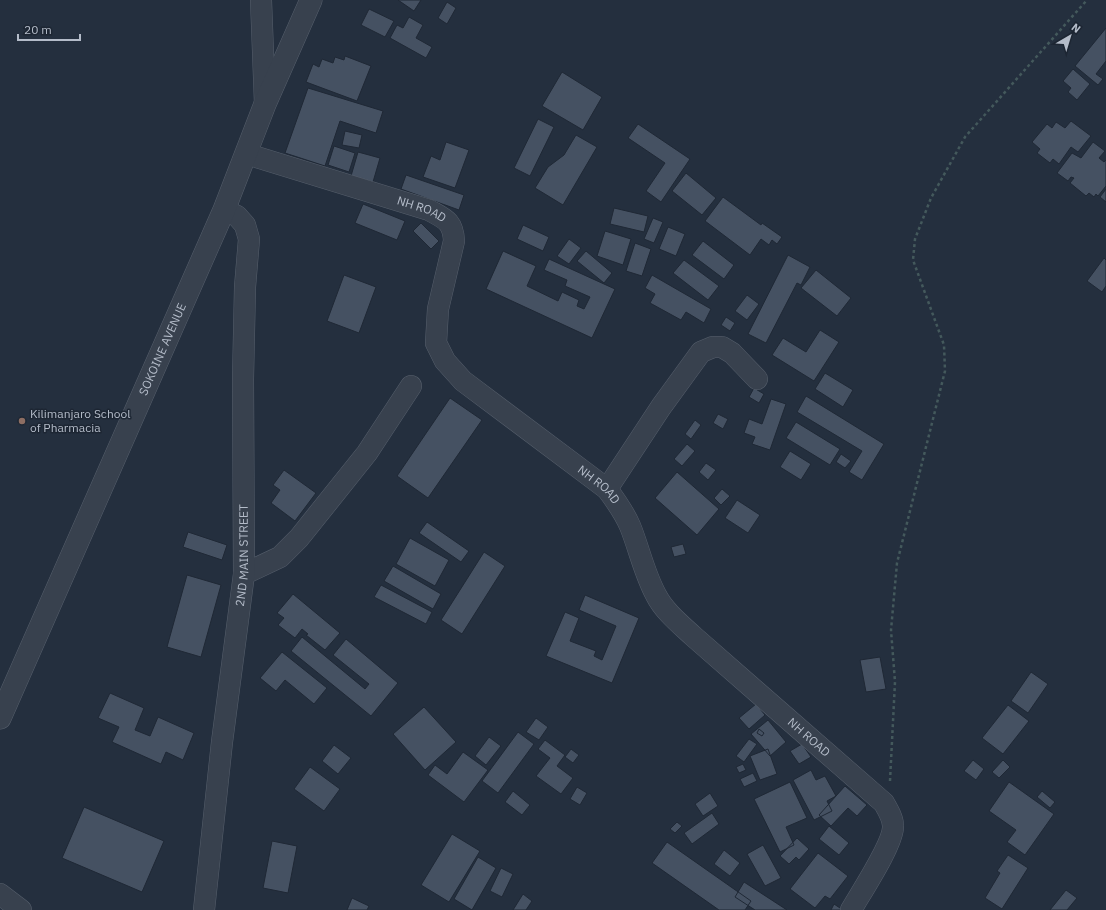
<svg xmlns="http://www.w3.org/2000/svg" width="1106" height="910" font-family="'IBM Plex Sans',sans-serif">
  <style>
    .building { fill: #455162; stroke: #1f2835 }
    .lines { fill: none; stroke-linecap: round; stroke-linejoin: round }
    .minor-casing { stroke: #565f6c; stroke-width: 22 }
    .tertiary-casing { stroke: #565f6c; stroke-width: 23 }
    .path { stroke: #44595c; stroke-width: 2.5; stroke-dasharray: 3 3; stroke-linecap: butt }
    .minor { stroke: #38414e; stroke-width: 21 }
    .tertiary { stroke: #38414e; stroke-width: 22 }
    .education-dot { fill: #8d6e63; stroke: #1d2633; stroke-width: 1.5 }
    .labels { text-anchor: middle; stroke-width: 3; stroke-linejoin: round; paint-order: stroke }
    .street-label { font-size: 12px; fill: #b4bcc9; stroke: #1d2633 }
    .poi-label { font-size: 12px; fill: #b4bcc9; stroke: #1d2633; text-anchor: start }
  </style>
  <rect width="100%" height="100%" fill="#242f3e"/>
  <path class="building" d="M398,0H421L414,11Z
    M447,2L456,8L447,24L438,18Z
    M369,9L394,21L385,37L361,25Z
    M409,17L423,25L416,38L432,47L426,58L390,38L397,25L403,28Z
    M1106,28V61L1096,74L1103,79L1098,85L1075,66Z
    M345,56L371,66L357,101L306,82L313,64L319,67L322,59L333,63L335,57L344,60Z
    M1073,69L1090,84L1077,100L1068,92L1071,88L1063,81Z
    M562,72L602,97L583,130L542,106Z
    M308,88L383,111L376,133L340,121L325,166L285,153Z
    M538,119L554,127L530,176L514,168Z
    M1071,121L1091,136L1078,152L1071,147L1059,164L1053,159L1050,163L1037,153L1040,149L1032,142L1047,124L1052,128L1056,122L1065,128Z
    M638,124L690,159L661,202L646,191L665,163L628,138Z
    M345,131L362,135L359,148L342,145Z
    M576,135L597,147L563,205L535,188L548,167L564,155Z
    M446,142L469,150L455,188L423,177L431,156L440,160Z
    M1093,142L1105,151L1099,158L1104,162L1106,160V186L1098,196L1096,194L1094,197L1089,193L1086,196L1070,183L1074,178L1071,177L1068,181L1057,173L1072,153L1081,158Z
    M334,146L355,153L349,172L328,165Z
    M358,152L380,158L373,182L351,176Z
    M686,173L716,198L702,215L672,191Z
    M406,175L464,195L459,210L401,189Z
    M1106,189V202L1100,197Z
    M723,197L761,225L762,223L782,237L777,244L772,240L769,245L761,239L750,255L705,221Z
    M363,204L405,221L397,240L355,223Z
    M614,208L648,216L644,232L610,224Z
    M653,218L663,222L654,243L644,239Z
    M421,223L439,241L431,249L413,231Z
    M523,225L549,237L543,251L517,239Z
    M668,227L685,234L676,256L659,249Z
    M605,231L631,239L623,265L597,256Z
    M569,239L581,248L569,264L557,256Z
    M703,241L734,265L724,279L692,255Z
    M635,243L651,249L642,276L626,271Z
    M503,251L536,266L527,286L558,301L562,292L579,300L577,306L584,309L590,297L565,286L567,280L544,270L549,259L615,289L592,338L486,289Z
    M586,251L612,273L604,283L577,261Z
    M788,255L810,267L801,285L797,283L766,343L748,334Z
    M1104,258L1106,260V286L1102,292L1087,281Z
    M684,260L719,286L708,300L673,273Z
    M816,270L851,298L837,316L801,288Z
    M344,275L376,287L359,333L327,321Z
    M652,275L711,309L704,323L686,312L681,320L650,303L655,294L645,288Z
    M747,295L759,304L747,320L735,311Z
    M726,317L735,323L730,331L721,325Z
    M820,330L839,342L814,381L772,355L783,338L806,352Z
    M825,373L853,390L843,407L815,389Z
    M754,388L764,394L759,403L749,397Z
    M806,396L884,444L862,480L849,472L862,451L797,412Z
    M450,398L482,420L428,498L397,476Z
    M771,399L786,404L770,450L752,444L755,437L744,433L749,419L762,424Z
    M718,414L728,419L723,429L713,423Z
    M695,420L701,425L691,439L685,434Z
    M796,422L840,449L830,465L786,438Z
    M687,444L695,451L682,466L674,459Z
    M790,451L811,464L801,480L780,467Z
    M841,454L851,461L845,468L836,462Z
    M706,463L716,470L708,480L699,472Z
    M284,470L316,493L295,521L271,503L280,490L273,485Z
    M677,472L719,509L697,535L655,498Z
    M722,489L730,496L721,505L714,498Z
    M737,500L760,515L748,533L725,518Z
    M427,522L469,551L461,562L419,533Z
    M188,532L227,545L222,560L183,547Z
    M410,538L449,560L435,586L396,564Z
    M683,544L686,554L674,557L671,547Z
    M484,552L505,566L462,634L441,620Z
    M393,566L441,594L433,609L384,581Z
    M187,575L221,585L201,657L167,647Z
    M381,585L432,612L426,624L374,597Z
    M293,594L340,633L325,650L306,635L308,634L302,629L295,638L278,625L284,618L277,613Z
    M585,595L639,618L612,683L546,656L565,612L579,618L570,641L596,651L594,656L602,660L616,626L579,610Z
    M302,637L365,689L369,684L333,655L346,639L398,683L371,716L291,651Z
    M282,652L327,688L314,704L285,680L276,691L260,678Z
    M880,657L886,689L866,692L860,660Z
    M1031,672L1048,684L1028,713L1011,701Z
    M110,693L144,708L135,730L150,736L158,717L194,733L183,760L166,752L161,764L112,742L119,727L98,718Z
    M756,704L765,715L749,729L739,718Z
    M1008,705L1029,721L1003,754L982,738Z
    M424,707L456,742L425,770L393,734Z
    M536,718L548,727L539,740L526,732Z
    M768,720L786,742L770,756L751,734Z
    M759,729L764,733L762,736L757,733Z
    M518,732L534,744L498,793L482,781Z
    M489,737L501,746L486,765L475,756Z
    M749,739L757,744L744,762L736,756Z
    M545,740L565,755L557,766L573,778L561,794L536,776L550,758L538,749Z
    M802,744L811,757L799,764L790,751Z
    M334,745L351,758L338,774L322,761Z
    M571,749L579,755L573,763L565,757Z
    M768,749L777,774L760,780L750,756Z
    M463,752L488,770L464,802L428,775L435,765L447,774Z
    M973,760L984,769L976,780L964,771Z
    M1003,760L1010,767L999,778L992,772Z
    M743,764L746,770L739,773L736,767Z
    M310,767L340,789L324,811L294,789Z
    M811,770L816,780L825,776L836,796L827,801L832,811L814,820L793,780Z
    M753,773L757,781L744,787L740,779Z
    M790,782L807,818L786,827L794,845L780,852L754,799Z
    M1009,782L1054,814L1025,855L1007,842L1016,830L989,811Z
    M845,786L867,805L857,816L848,808L831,826L819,815Z
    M577,787L587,793L580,805L570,799Z
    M513,791L530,805L522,815L505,802Z
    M1042,791L1055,802L1050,808L1037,797Z
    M710,793L718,806L703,816L695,804Z
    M84,807L164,841L142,892L62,858Z
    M712,813L719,824L692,844L684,833Z
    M677,822L682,826L675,833L670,829Z
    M829,826L849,843L839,855L819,839Z
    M452,834L480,851L449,902L421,885Z
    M797,838L809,849L799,860L796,857L789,864L780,856Z
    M272,841L297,846L288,893L263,888Z
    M667,842L751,901L745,910H719L652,863Z
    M763,845L781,878L765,886L747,854Z
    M724,850L740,863L730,876L714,864Z
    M818,853L848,876L830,899L825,896L815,908L790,889Z
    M1008,855L1028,868L1002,909L985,898L1000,873L997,871Z
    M478,857L496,868L472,910L454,899Z
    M501,868L513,874L502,897L490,891Z
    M744,882L787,910H755L735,897Z
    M1066,890L1077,898L1067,910H1050Z
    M523,894L532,901L526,910H513Z
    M352,898L369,906L367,910H347Z
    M834,904L843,910H831Z"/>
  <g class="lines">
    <defs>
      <g id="minor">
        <path d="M261,0L265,104"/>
        <path id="s1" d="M247,154L429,210C445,219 453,221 454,241L438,309L436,343L445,361L463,381L607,489C616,501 624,512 630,526C639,548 644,573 656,595C664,611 680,624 693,636L884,803C888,810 893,818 893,826C894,843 860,894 851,910"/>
        <path d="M607,489L661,407L701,352L713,347H722L732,353L757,379"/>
        <path d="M244,574L280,557L299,538L367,453L411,386"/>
        <path d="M0,894L21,910"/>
        <path id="s2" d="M204,910L222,742L244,574L243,379L245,287L249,239L245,225L237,216L224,210"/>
      </g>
      <g id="tertiary">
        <path id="s3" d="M0,718L224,210L265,104L311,0"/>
      </g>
    </defs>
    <use href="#minor" class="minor-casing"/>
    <use href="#tertiary" class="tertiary-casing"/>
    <path class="path" d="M890,781L895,682L891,630L897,563L945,371L944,345L913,260L915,239L931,198L965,137L1087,0"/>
    <use href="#minor" class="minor"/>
    <use href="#tertiary" class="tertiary"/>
  </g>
  <circle class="education-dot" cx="22" cy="421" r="4"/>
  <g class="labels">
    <g class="street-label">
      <text dy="4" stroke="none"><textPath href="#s1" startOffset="183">NH ROAD</textPath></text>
      <text dy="4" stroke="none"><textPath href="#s3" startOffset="403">SOKOINE AVENUE</textPath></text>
      <text dy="4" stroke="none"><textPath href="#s1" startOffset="555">NH ROAD</textPath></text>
      <text dy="4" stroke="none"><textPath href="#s2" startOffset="357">2ND MAIN STREET</textPath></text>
      <text dy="4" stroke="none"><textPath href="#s1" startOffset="891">NH ROAD</textPath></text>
    </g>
    <g class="poi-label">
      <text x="30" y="418">Kilimanjaro School<tspan x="30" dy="14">of Pharmacia</tspan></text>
    </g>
  </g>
  <g transform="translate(1070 36) rotate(38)" stroke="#1d2633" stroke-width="3" paint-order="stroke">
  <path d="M0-3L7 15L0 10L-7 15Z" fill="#b4bcc9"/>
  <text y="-6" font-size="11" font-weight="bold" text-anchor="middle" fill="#b4bcc9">N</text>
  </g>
  <path d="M18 34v6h62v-6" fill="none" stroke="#b4bcc9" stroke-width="2"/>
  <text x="24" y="34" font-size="12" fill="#b4bcc9" stroke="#1d2633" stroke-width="3" paint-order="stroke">20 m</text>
</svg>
